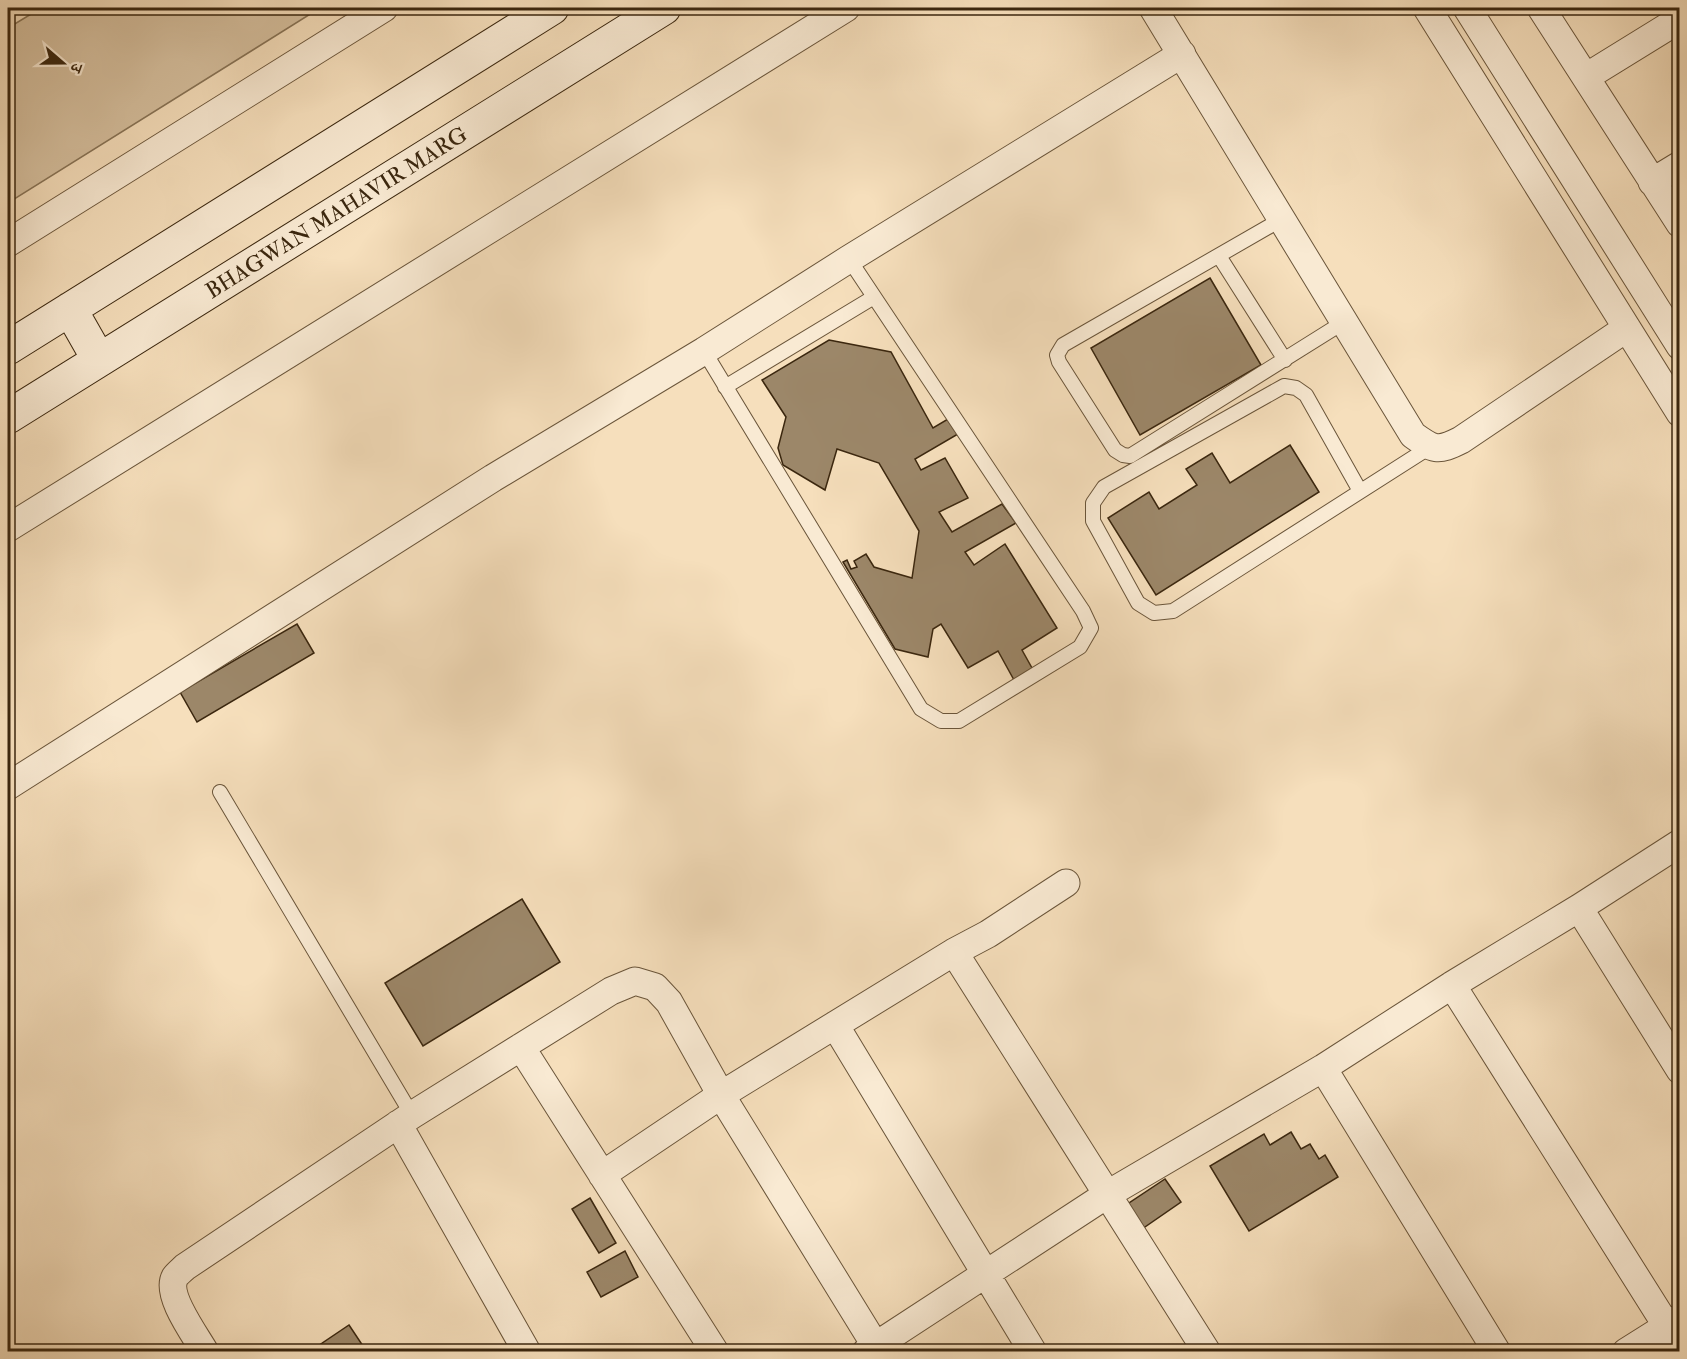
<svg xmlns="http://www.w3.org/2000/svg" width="1687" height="1359" font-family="'IM FELL Double Pica','Noto Serif Devanagari',serif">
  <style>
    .green { fill: #d6c09f; stroke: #887457; stroke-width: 1.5 }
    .building { fill: #9c8769; stroke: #3b270f; stroke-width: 1.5 }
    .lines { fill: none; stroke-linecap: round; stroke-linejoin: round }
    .lane-casing { stroke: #6a553a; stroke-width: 16 }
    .street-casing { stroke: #6a553a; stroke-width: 29 }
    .secondary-casing { stroke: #3b270f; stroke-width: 35 }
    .lane { stroke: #f9ead3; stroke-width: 14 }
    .street { stroke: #f9ead3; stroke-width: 27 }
    .secondary { stroke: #f9ead3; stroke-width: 33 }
    .labels { text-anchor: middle; stroke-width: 5; stroke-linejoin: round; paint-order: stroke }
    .street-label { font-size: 22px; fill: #3b270f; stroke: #f9ead3 }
  </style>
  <rect width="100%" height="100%" fill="#f6dfbc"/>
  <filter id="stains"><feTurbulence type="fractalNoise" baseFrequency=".00333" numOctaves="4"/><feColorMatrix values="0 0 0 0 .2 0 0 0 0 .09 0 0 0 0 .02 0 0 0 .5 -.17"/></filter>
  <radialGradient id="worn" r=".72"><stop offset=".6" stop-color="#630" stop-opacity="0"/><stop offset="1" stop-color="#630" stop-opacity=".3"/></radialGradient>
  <path class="green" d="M41,8H320L8,203V28Z"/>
  <path class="building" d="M1210,278L1261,365L1140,435L1091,348Z
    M829,340L891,352L933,428L948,419L958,434L915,459L921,470L945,458L968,498L939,512L952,532L1002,504L1016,523L965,552L974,565L1005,544L1057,628L1022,650L1032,668L1014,680L998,651L968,668L941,624L933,629L928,657L895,649L843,562L847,560L851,569L857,567L854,561L866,554L874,567L912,578L919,531L879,463L837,449L825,490L783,465L778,448L786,417L762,380Z
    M1290,445L1319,492L1156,595L1108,518L1149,492L1159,509L1197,485L1186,469L1212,453L1230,483Z
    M297,624L314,653L197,722L180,692Z
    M522,899L560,962L423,1046L385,983Z
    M1291,1132L1301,1149L1310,1144L1319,1159L1325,1155L1338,1177L1249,1231L1210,1166L1264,1134L1270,1145Z
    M1165,1179L1181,1202L1142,1229L1126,1205Z
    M590,1198L616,1243L599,1253L572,1209Z
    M625,1251L638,1277L601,1297L587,1272Z
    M349,1325L367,1352H309Z"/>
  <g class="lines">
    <defs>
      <path id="lane" d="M1282,219L1063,345L1057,355L1059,362L1115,450L1123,455L1130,456L1344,322
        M1219,256L1285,360
        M704,351L921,709L941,721H959L1080,647L1091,628L1083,611L849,259
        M725,387L874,297
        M1360,491L1306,395L1296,388L1284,386L1104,487L1093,503V521L1138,603L1154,613L1173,611L1430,447
        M220,792L412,1115"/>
      <path id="street" d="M1153,8L1413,435C1434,450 1437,452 1461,440L1627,328
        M1427,8L1680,413
        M1467,8L1680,346
        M1541,8L1680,224
        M1586,77L1680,19
        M1652,182L1680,165
        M8,243L384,8
        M8,528L846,8
        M8,786L493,478L704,351L849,259L1182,54
        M1579,908L1680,1070
        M954,952L1207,1352
        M1452,985L1680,1347
        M835,1025L1033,1352
        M521,1047L715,1352
        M1323,1068L1497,1352
        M398,1124L527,1352
        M602,1175L721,1095L954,952L988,934L1066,883
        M205,1352C196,1336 165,1295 175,1277C177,1274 182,1270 185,1267L412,1115L611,991L635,981L655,987L669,1002L721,1095L875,1345
        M866,1352L1108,1194L1323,1068L1452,985L1579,908L1680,843
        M1626,1352L1680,1318"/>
      <path id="secondary" d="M70,309L99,360
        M8,348L552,8
        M8,417L664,8"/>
    </defs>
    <use href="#lane" class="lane-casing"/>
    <use href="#street" class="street-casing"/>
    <use href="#secondary" class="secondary-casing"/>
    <use href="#lane" class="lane"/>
    <use href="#street" class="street"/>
    <use href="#secondary" class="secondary"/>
  </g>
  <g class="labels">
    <g class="street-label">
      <text transform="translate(336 212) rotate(-32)" y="8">BHAGWAN MAHAVIR MARG</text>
    </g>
  </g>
  <rect width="1687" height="1359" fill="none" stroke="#f6dfbc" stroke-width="30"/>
  <rect x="9" y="9" width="1669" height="1341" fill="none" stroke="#3b270f" stroke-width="3"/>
  <rect x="15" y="15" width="1657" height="1329" fill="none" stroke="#3b270f" stroke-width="1.5"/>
  <g transform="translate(63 63) rotate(110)" stroke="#f9ead3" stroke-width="4.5" paint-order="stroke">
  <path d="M0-4.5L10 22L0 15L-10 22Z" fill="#3b270f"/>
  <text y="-9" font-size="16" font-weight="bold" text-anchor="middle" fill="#3b270f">उ</text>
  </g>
  <rect width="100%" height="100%" filter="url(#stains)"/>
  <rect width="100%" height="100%" fill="url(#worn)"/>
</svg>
